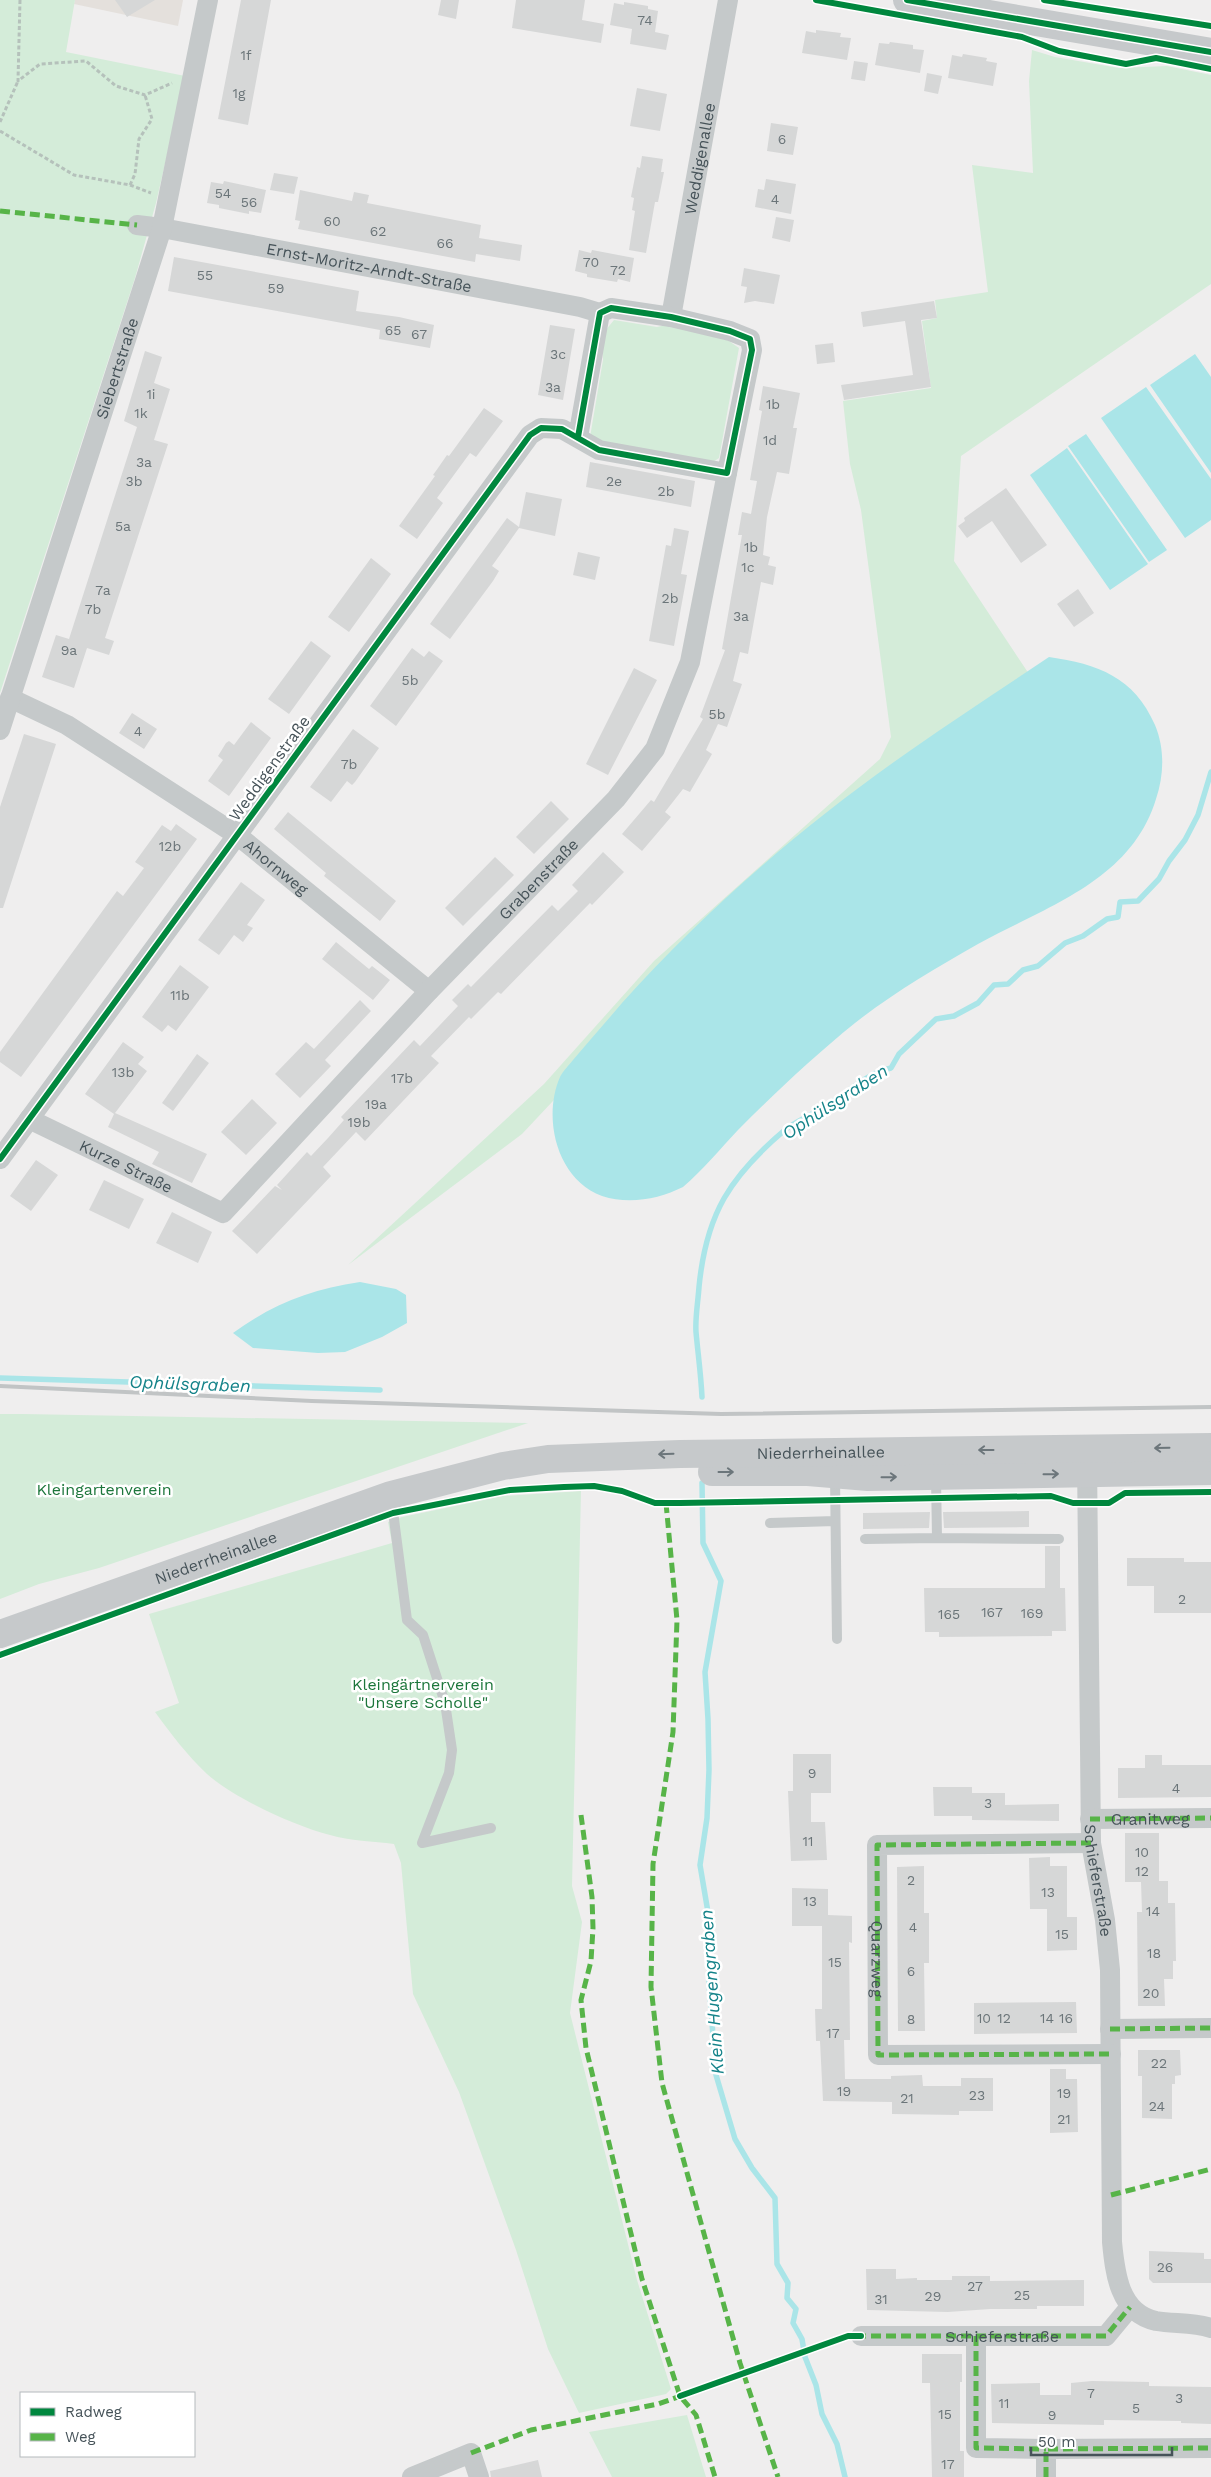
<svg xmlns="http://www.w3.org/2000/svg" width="1211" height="2477" font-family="'Work Sans',sans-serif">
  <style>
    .commercial { fill: #e4e0dc }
    .green { fill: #d4ecd9 }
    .water { fill: #aae5e8 }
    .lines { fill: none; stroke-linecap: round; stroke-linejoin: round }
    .stream { stroke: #aae5e8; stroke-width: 5.5 }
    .building { fill: #d6d7d7 }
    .path { stroke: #b5c1bb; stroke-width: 3; stroke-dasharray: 4 2.5; stroke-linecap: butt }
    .lane { stroke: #c5c9ca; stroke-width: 10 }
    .street { stroke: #c5c9ca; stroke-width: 20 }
    .secondary { stroke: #c6c9cb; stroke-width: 28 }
    .rail { stroke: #c1c4c5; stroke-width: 4 }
    .quiet { stroke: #57b448; stroke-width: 5; stroke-dasharray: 10 5; stroke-linecap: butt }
    .cycleway-casing { stroke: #fff; stroke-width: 9 }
    .cycleway { stroke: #00873e; stroke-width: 6 }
    .oneway { stroke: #6c767b }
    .labels { text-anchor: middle; stroke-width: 5; stroke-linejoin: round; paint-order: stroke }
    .number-label { font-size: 14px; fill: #6b7579 }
    .street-label { font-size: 16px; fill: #465359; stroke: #fff }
    .park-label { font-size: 16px; fill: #1c763b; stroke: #fff }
    .water-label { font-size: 18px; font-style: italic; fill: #148389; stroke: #fff }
  </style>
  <rect width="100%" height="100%" fill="#efeeee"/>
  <path class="commercial" d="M75,0H183L178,26L74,4Z"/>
  <path class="green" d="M0,0H75L66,52L185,76L156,203L135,278L0,693Z
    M1032,50L1055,57L1119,68L1167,66L1211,75V284L961,456L954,561L1029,674L676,970L522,1134L348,1265L544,1084L654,961L880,759L891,737L861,510L850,464L843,401L931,388L922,321L937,318L935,300L988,292L972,165L1033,173L1029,81Z
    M614,320L657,327L675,323L726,339L739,348L719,458L707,466L603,446L590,437L603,360L602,345L605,331Z
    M0,1414H23L528,1423L99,1568L39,1584L0,1599Z
    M581,1491L572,1886L582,1922L570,2013L637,2280L671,2389L666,2394L579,2413L548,2349L516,2250L459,2092L413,1994L401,1863L394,1844C373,1841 350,1841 330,1835C294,1826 234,1798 207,1774C187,1755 171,1734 155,1712L179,1703L149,1614L392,1543L388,1522L402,1517L503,1496Z
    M687,2415L706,2477H612L589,2432Z"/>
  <path class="water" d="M1195,354L1211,377V473L1150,385Z
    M1146,387L1211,479V520L1185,538L1101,418Z
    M1086,434L1167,550L1149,562L1068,446Z
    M1067,448L1148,564L1110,590L1030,475Z
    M1049,657C1098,664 1134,677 1155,725C1165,749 1164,775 1156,799C1131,881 1047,906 978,944C936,968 893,993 855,1023C814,1056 775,1093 738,1130C720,1149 703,1170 683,1187C659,1199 629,1205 602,1196C557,1180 542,1118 560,1077C563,1071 569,1065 573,1060C589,1041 606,1022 622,1003C707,908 806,823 911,750C957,718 1003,688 1049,657Z
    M360,1282L396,1289L406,1295L407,1323L382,1337L345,1352L318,1353L253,1348L233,1333C273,1304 311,1289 360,1282Z"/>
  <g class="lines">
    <path class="stream" d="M0,1378L380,1390
      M702,1397C701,1375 698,1354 696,1332C695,1318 698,1302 699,1287C706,1214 730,1176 786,1129C797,1121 811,1115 823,1108C846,1095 864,1074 891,1068L899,1054L936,1019L954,1016L978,1003L994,985L1008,984L1023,970L1038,966L1065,943L1083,936L1107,919L1118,917L1120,902L1138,901L1159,879L1169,861L1185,840L1198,815L1211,772
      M702,1483L703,1543L721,1581L705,1672L708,1719L709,1770L707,1818L700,1865L711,1930L709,1983L716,2075L735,2139L752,2168L775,2198L777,2264L788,2283L787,2298L796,2309L793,2323L802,2339L805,2357L816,2385L822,2414L837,2444L845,2477"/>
  </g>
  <path class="building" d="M115,0H155L127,17Z
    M241,0H271L248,125L218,119Z
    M441,0H459L456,19L438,15Z
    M516,0H585L582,20L604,24L601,43L512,28Z
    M624,2L648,6V9L658,11L655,32L669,35L666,50L630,44L632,29L610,25L614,3L624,5Z
    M816,30L841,33L840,37L851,38L847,60L802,53L806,31L816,33Z
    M890,42L913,45V49L924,50L920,73L875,65L879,43L889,44Z
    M963,54L987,58L986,61L997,63L993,86L948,78L952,55L962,57Z
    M854,61L868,63L865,81L851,79Z
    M927,73L942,76L938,94L924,91Z
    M637,88L667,94L660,131L630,126Z
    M771,123L798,127L793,155L767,151Z
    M642,156L663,159L661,172H664L658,202H655L646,253L629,250L635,211L632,210L634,198L631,197L637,167L640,168Z
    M274,173L298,177L294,194L270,190Z
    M766,179L796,184L791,214L755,207L758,189L764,190Z
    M224,181L266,190L261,213L249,211V214L219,208V205L207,203L211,182L223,184Z
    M300,190L352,201L354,192L369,195L367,203L481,225L479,238L522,245L520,261L476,254L475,262L298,229L300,221L295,220Z
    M776,217L794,220L790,242L772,238Z
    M579,250L591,253L592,250L634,258L630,282L618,279L617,282L587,277V274L575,271Z
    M174,257L359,291L356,311L399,317L434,325L430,348L379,339L380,330L168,291Z
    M744,268L780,275L774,304L755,301L744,303L747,287L741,286Z
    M934,301L937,318L921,320L931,387L844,400L841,385L913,375L905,321L863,327L861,312Z
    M550,325L575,329L563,400L538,395Z
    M833,343L835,362L817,364L815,345Z
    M145,351L162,357L154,383L170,389L154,440L168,444L105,638L114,641L109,655L87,648L74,688L42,677L56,635L69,639L137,427L124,421Z
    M763,386L800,393L793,428H797L789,474L777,472L767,517L763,555L770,557L768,565L776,567L773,585L761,582L748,654L740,652L733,681L742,684L727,727L718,724L706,750L712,754L690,792L683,789L665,812L671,817L642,851L622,834L651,800L654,802L703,719L700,717L725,650L722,649L742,535H738L742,512L751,514L757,481L750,480L762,411L759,410Z
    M484,408L503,421L476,457L470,453L437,498L443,503L417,539L399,526L435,476L433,475L438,468L447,455L449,456Z
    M590,462L695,481L691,507L586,487Z
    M1006,488L1047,545L1021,563L992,521L967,538L958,526L965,521L964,518Z
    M526,492L562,499L555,536L519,528L492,566L499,571L493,581L450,639L430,624L507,518L519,527Z
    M674,528L689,531L681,574L687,575L674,646L649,641L666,545L671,546Z
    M578,552L600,557L595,580L573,575Z
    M371,558L391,574L349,632L328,617Z
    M1078,589L1094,613L1074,627L1057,604Z
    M311,641L331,656L289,714L268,699Z
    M412,648L424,657L429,651L443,661L396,726L370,706Z
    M634,668L657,680L608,775L586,764Z
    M132,713L157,729L144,749L119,733Z
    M251,722L271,738L229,796L208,781L223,760L218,756L226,743L229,741L234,745Z
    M353,729L379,748L355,782L352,785L347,781L331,802L310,787Z
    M24,734L56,744L3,908H0V807Z
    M551,801L569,819L534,854L516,837Z
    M288,812L396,901L380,921L324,876L326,873L274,829Z
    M176,824L197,839L21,1077L0,1062V1052L117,891L123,896L144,868L135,862L162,825L171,831Z
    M603,852L624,872L592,905L590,903L501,994L498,992L471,1019L469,1017L431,1056L439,1063L365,1141L356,1132L323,1167L331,1176L257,1254L232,1231L275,1186L282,1190L277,1185L307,1152L311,1156L328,1138L344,1120L341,1117L414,1040L420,1046L458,1006L452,1000L468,984L471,987L552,905L558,911L578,891L572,885Z
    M495,857L514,875L463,926L445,908Z
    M241,882L265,900L247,925L253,928L243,942L234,935L219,955L198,940Z
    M336,942L369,969L372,966L390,980L373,1000L322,959Z
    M180,965L209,987L176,1031L168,1025L162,1032L142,1017Z
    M360,1000L371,1011L325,1060L331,1066L300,1098L275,1074L306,1042L314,1049Z
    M123,1042L144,1057L138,1064L147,1071L115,1113L207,1154L192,1183L152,1164L159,1152L108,1127L114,1114L85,1094Z
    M197,1054L209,1063L173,1111L162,1103Z
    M252,1099L277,1123L246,1155L221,1132Z
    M36,1160L58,1175L31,1211L10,1196Z
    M104,1180L144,1199L129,1229L89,1210Z
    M172,1212L212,1232L198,1263L156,1243Z
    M1029,1511V1527L944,1528L943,1512Z
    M930,1512L929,1528L863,1529V1513Z
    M1045,1546H1060V1588H1065L1066,1631H1052V1636L939,1637V1632H925L924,1588H1045Z
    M1127,1558H1184V1562H1211V1613H1154V1586H1127Z
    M793,1754H831V1793H811V1822H825L827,1860L791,1861L788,1791H793Z
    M1145,1755H1162V1765H1211V1797L1118,1798V1768H1145Z
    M933,1787H972V1793H1005V1805L1059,1804V1821L972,1820V1816H934Z
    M1125,1833H1159V1881H1168V1903H1175L1176,1961H1173V1979H1164L1165,2006H1138L1137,1912H1142L1141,1882H1125Z
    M1050,1857V1866H1067V1917H1077V1950L1047,1951V1909H1030L1029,1858Z
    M924,1866V1913H929V1963H924L925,2031H898L897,1867Z
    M792,1888L828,1889V1915L852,1916V1943L849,1942L850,2040H844L845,2079H891V2076L922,2075L923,2086H961V2078H993V2111H959V2115L892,2114V2102L823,2101L820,2041H816L815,2009H822V1926H792Z
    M1076,2002L1077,2033L974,2034V2003Z
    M1138,2050H1180L1181,2075L1175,2076V2084H1172V2119L1142,2118V2076H1138Z
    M1050,2069H1066V2079H1077L1078,2132L1050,2133Z
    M1149,2251L1204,2253V2259H1211V2283H1153L1149,2279Z
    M866,2269H896V2279L917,2278V2280H952V2276H990V2281L1084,2280V2306H1037V2309H990L948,2312L867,2310Z
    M922,2354H962V2382H960V2451H964V2477H932L930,2383H922Z
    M1092,2381L1149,2382V2386L1211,2387V2424L1181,2423V2421L1104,2420V2425L992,2423L991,2384L1040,2383V2395H1071V2383Z
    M538,2460L542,2477H491L490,2471Z"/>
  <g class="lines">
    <path class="path" d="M20,0L18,81L40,64L86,61L116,86L145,95L172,83
      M0,122L18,81
      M0,131L74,175L130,185L151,193
      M130,185L135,174L139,139L152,119L145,95"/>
    <path class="lane" d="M835,1475L837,1639
      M391,1496L407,1620L423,1635L445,1703L452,1750L449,1773L422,1843L491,1828
      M770,1523L835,1521
      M937,1538L1059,1539
      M865,1539L937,1538L936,1477"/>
    <g class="street">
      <path id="s1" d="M137,225L162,228L580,307L600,313"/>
      <path id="s2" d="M671,317L728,0"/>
      <path id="s3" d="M10,698L67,725L237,835L429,991"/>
      <path id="s4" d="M0,730L162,228L208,0"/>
      <path id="s5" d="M29,1119L223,1213L429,991L616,799L655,749L690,662L727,473"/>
      <path d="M0,1159L530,435L541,428L562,429L599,450L727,473L752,350L750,339L730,331L671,317L611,308L600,313L578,437"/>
      <path id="s6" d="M1087,1459L1091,1843L1105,1920L1110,1970L1112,2242C1115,2273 1119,2313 1156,2321C1174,2324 1194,2322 1211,2328"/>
      <path d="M1090,1819L1211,1818"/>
      <path id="s7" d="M1091,1843L877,1845L878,2055L1111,2054"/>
      <path d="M1110,2029L1211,2028"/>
      <path d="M861,2336H1106L1130,2307"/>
      <path d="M976,2336V2448L1046,2449"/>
      <path d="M412,2477L471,2453L479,2477"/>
      <path d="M1046,2477V2449L1211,2448"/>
    </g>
    <g class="secondary">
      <path d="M907,0L1211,52"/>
      <path d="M712,1472H808L868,1477L1211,1471"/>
      <path id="s8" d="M0,1634L391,1495L503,1466L548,1459L680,1454L1211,1447"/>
    </g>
    <path class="rail" d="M0,1386L312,1401L721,1414L1211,1407"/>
    <g class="quiet">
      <path d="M0,211L137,225"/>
      <path d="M666,1503L677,1620L673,1732L653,1864L651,1987L662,2083L740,2363L778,2477"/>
      <path d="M581,1815L592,1897L593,1928L591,1961L581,2000L586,2048L642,2279L680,2396L696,2415L715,2477"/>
      <path id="s9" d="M1090,1819L1211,1818"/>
      <path d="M1091,1843L877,1845L878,2055L1111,2054"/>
      <path d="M1110,2029L1211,2028"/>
      <path d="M1111,2195L1211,2169"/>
      <path id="s10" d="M856,2336H1106L1130,2307"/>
      <path d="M976,2336V2448L1046,2449"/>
      <path d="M471,2453L531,2430L658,2404L684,2395"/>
      <path d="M1046,2477V2449L1211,2448"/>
    </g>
    <defs>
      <path id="cycleway" d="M816,0L1022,37L1059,51L1126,64L1156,58L1211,69
        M907,0L1211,52
        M1044,0L1211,26
        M0,1159L530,435L541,428L562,429L599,450L727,473L752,350L750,339L730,331L671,317L611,308L600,313L578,437
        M0,1655L393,1513L510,1490L564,1487L594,1486L622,1491L655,1503H680L1051,1496L1073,1503H1109L1125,1493L1211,1492
        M680,2396L848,2336H861"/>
    </defs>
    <use href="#cycleway" class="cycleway-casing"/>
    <use href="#cycleway" class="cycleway"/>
  </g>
  <defs><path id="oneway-shaft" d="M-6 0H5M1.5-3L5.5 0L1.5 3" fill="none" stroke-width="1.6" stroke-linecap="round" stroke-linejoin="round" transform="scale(1.25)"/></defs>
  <g class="oneway">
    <use href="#oneway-shaft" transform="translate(1162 1448) rotate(179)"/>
    <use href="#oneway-shaft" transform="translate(986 1450) rotate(180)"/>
    <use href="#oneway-shaft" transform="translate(666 1454) rotate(178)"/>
    <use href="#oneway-shaft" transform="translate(726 1472)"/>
    <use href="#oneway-shaft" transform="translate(1051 1474) rotate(-1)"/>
    <use href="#oneway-shaft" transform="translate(889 1477) rotate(-1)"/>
  </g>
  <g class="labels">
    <g class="number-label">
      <text x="645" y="25">74</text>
      <text x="246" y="60">1f</text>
      <text x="239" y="98">1g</text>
      <text x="782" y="144">6</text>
      <text x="223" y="198">54</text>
      <text x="775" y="204">4</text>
      <text x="249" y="207">56</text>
      <text x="332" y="226">60</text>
      <text x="378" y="236">62</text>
      <text x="445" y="248">66</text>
      <text x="591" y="267">70</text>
      <text x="618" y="275">72</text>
      <text x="205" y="280">55</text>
      <text x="276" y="293">59</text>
      <text x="393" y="335">65</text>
      <text x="419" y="339">67</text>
      <text x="558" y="359">3c</text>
      <text x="553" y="392">3a</text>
      <text x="151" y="399">1i</text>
      <text x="773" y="409">1b</text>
      <text x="141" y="418">1k</text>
      <text x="770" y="445">1d</text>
      <text x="144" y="467">3a</text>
      <text x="134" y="486">3b</text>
      <text x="614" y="486">2e</text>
      <text x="666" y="496">2b</text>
      <text x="123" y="531">5a</text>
      <text x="751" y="552">1b</text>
      <text x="748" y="572">1c</text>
      <text x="103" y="595">7a</text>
      <text x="670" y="603">2b</text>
      <text x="93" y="614">7b</text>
      <text x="741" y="621">3a</text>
      <text x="69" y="655">9a</text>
      <text x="410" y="685">5b</text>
      <text x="717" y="719">5b</text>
      <text x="138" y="736">4</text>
      <text x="349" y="769">7b</text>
      <text x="170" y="851">12b</text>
      <text x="180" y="1000">11b</text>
      <text x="123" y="1077">13b</text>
      <text x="402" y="1083">17b</text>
      <text x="376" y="1109">19a</text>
      <text x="359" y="1127">19b</text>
      <text x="1182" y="1604">2</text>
      <text x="992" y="1617">167</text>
      <text x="1032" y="1618">169</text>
      <text x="949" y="1619">165</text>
      <text x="812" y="1778">9</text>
      <text x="1176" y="1793">4</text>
      <text x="988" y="1808">3</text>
      <text x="808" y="1846">11</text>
      <text x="1142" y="1857">10</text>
      <text x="1142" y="1876">12</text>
      <text x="911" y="1885">2</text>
      <text x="1048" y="1897">13</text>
      <text x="810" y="1906">13</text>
      <text x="1153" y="1916">14</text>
      <text x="913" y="1932">4</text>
      <text x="1062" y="1939">15</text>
      <text x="1154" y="1958">18</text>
      <text x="835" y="1967">15</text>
      <text x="911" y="1976">6</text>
      <text x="1151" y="1998">20</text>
      <text x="984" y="2023">10</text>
      <text x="1004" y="2023">12</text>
      <text x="1047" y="2023">14</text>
      <text x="1066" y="2023">16</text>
      <text x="911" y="2024">8</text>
      <text x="833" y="2038">17</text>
      <text x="1159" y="2068">22</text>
      <text x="844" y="2096">19</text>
      <text x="1064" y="2098">19</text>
      <text x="977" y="2100">23</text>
      <text x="907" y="2103">21</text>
      <text x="1157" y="2111">24</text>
      <text x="1064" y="2124">21</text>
      <text x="1165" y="2272">26</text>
      <text x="975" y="2291">27</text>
      <text x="1022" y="2300">25</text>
      <text x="933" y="2301">29</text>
      <text x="881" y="2304">31</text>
      <text x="1091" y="2398">7</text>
      <text x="1179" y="2403">3</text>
      <text x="1004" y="2408">11</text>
      <text x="1136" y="2413">5</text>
      <text x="945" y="2419">15</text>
      <text x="1052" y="2420">9</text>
      <text x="948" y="2469">17</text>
    </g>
    <g class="street-label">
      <text dy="6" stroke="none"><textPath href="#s2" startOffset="161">Weddigenallee</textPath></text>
      <text dy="6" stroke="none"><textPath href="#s1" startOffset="236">Ernst-Moritz-Arndt-Straße</textPath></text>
      <text dy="6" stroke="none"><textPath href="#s4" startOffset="380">Siebertstraße</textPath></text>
      <text transform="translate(269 768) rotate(-54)" y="6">Weddigenstraße</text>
      <text dy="6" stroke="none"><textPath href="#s3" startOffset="316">Ahornweg</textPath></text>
      <text dy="6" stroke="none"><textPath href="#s5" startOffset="675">Grabenstraße</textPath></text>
      <text dy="6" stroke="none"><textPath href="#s5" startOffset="108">Kurze Straße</textPath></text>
      <text dy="6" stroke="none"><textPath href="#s8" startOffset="849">Niederrheinallee</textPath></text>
      <text dy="6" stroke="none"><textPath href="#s8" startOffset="229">Niederrheinallee</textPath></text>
      <text dy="6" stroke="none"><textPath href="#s9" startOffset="60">Granitweg</textPath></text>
      <text dy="6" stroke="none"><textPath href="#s6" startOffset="422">Schieferstraße</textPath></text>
      <text dy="6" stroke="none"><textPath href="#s7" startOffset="328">Quarzweg</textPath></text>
      <text dy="6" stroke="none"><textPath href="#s10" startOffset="146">Schieferstraße</textPath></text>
    </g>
    <g class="park-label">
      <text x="104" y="1495">Kleingartenverein</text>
      <text x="423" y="1690">Kleingärtnerverein<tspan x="423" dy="18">"Unsere Scholle"</tspan></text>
    </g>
    <g class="water-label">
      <text transform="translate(835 1102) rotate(-33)" y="6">Ophülsgraben</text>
      <text transform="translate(190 1384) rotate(2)" y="6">Ophülsgraben</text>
      <text transform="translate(712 1992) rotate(-94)" y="6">Klein Hugengraben</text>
    </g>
  </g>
  <rect x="20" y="2392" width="175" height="65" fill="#ffffff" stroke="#b5babd"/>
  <rect x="30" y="2408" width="25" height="8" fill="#00873e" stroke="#b5babd"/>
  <text x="65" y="2417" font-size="15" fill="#465359">Radweg</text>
  <rect x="30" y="2433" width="25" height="8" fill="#57b448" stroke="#b5babd"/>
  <text x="65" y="2442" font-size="15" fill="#465359">Weg</text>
  <path d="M1031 2447v8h141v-8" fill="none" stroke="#465359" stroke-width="2.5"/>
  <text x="1038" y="2447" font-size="15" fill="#465359" stroke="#ffffff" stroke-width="4" paint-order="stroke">50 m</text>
</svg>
